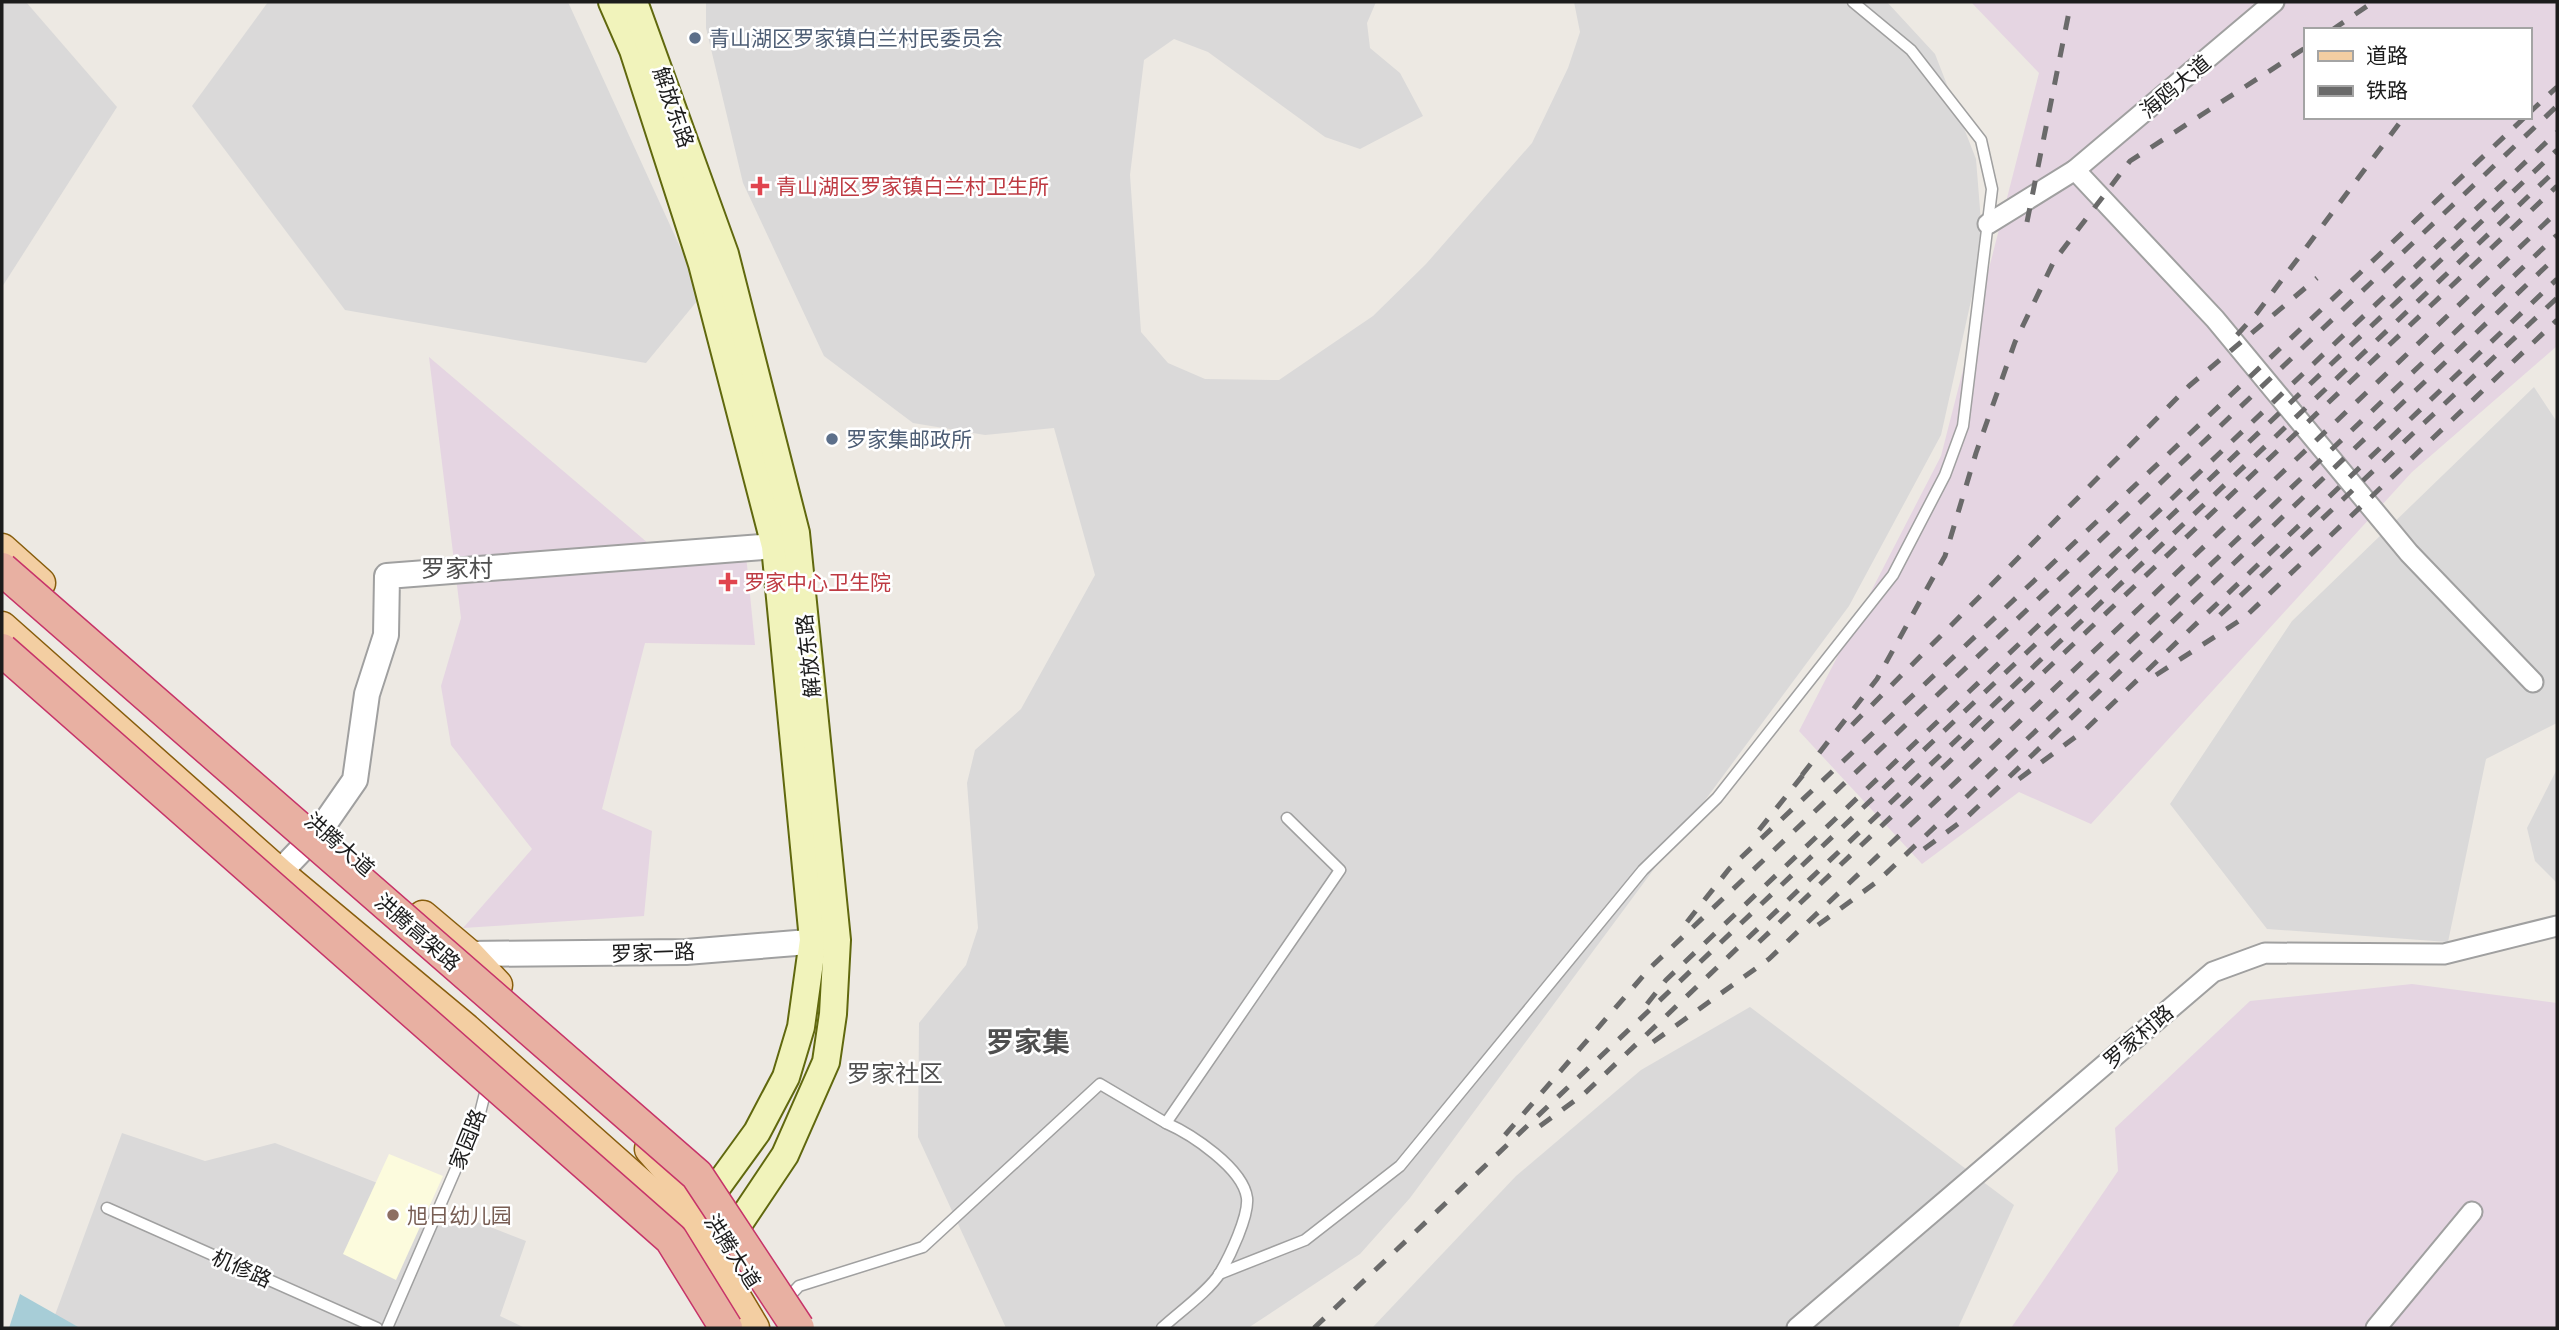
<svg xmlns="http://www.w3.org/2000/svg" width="2559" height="1330" viewBox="0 0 2559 1330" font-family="'Noto Sans','Noto Sans SC',sans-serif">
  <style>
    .residential { fill: #dad9d9 }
    .industrial { fill: #e5d5e2; fill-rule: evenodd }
    .education { fill: #fcfbdd }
    .water { fill: #a7cdd7 }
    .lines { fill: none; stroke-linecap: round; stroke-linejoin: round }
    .service-casing { stroke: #a0a0a0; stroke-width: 13 }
    .minor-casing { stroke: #a0a0a0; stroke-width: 23 }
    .tertiary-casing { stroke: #a0a0a0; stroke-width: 28 }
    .secondary-casing { stroke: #60680e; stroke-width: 30 }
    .primary-casing { stroke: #875d0d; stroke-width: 33 }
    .service { stroke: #fff; stroke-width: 10 }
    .minor { stroke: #fff; stroke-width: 19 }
    .tertiary { stroke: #fff; stroke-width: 24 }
    .secondary { stroke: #f1f3bb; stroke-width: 26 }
    .primary { stroke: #f3cea2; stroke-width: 30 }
    .rail { stroke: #6a6a6a; stroke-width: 5; stroke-dasharray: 14 14; stroke-linecap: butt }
    .trunk-bridge-casing { stroke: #c73469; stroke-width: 35; stroke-linecap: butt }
    .trunk-bridge { stroke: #e8b0a2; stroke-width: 32 }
    .service-dot { fill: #5c6f8a; stroke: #fff; stroke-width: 2.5 }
    .health-dot { fill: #e0444e; stroke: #fff; stroke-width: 2.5 }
    .education-dot { fill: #8d6e63; stroke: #fff; stroke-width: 2.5 }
    .labels { text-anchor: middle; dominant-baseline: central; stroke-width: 5; stroke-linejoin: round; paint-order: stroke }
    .service-label { font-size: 21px; fill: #4e5e75; stroke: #fff; text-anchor: start }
    .street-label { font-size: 21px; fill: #1c1c1c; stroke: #fff }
    .health-label { font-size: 21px; fill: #be3a42; stroke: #fff; text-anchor: start }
    .education-label { font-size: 21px; fill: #785e54; stroke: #fff; text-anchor: start }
    .quarter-label { font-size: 24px; fill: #4f4f4f; stroke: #fff }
    .district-label { font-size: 28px; font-weight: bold; fill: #4f4f4f; stroke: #fff }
  </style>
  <rect width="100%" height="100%" fill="#ede9e3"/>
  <g class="residential">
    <path d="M2 2H26L117 107 2 287Z"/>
    <path d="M268 2H568L702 295 646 363 345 310 192 106Z"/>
    <path d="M706 2H1376L1367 23 1370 48 1400 73 1423 116 1360 149 1325 137 1208 52 1174 39 1144 60 1130 175 1141 332 1168 363 1205 379 1279 380 1373 316 1426 264 1532 143 1568 68 1580 32 1574 2H1887L1935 54 1976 159 1983 247 1941 435 1849 606 1410 1198 1360 1254 1248 1328H1006L918 1137 919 1023 966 965 978 928 967 783 975 750 1021 709 1095 575 1054 428 985 435 913 423 824 356 743 183 706 28Z"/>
    <path d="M2534 387 2557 422V723L2486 759 2448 942 2267 929 2170 804 2292 621Z"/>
    <path d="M2557 769V883L2535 861 2527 828Z"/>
    <path d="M1750 1007 2014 1205 1958 1328H1372L1516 1176 1641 1070Z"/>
    <path d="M122 1133 205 1161 275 1143 526 1241 500 1316 525 1328H80L55 1315Z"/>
  </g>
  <g class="industrial">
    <path d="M1971 2H2557V346L2412 472 2091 824 2019 792 1922 864 1799 731 1941 456 2039 73ZM2305 30H2529V117H2305Z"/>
    <path d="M429 357 655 549 745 545 755 645 645 643 602 809 652 831 644 916 463 928 532 849 451 745 441 686 461 618Z"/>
    <path d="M2412 984 2557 1003V1328H2011L2118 1171 2115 1128 2250 1001Z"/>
  </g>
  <path class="education" d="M389 1154 443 1176 396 1280 343 1254Z"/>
  <path class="water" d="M20 1294 80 1328H9Z"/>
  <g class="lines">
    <defs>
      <g id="service">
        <path d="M107 1208 377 1328"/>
        <path d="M1219 1274 1305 1240 1400 1166 1643 870 1717 798 1893 575 1945 475 1963 426 1992 189 1981 140 1911 50 1853 2"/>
        <path d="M786 1300 799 1286 923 1247 1100 1084 1166 1123 1340 870 1287 818"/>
        <path d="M387 1328 480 1113 487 1085"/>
        <path d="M1162 1328C1178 1313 1209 1291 1220 1273 1230 1256 1249 1216 1247 1198 1243 1168 1191 1134 1166 1123"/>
      </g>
      <g id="minor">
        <path d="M2075 170 2215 319 2409 553 2533 682"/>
        <path d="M1988 224 2075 170 2274 2"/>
        <path d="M1797 1328 2213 972 2265 953 2444 954 2557 926"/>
        <path d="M2376 1328 2472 1212"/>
      </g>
      <g id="tertiary">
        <path d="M279 873 321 829 355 780 367 694 386 635 387 576 775 546"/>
        <path d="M468 954 686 952 833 940"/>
      </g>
      <g id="secondary">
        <path d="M612 2 633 50 702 264 775 546 813 940 801 1027 786 1077 757 1132 699 1212"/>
        <path d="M634 2 725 254 796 533 837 940 833 1014 826 1062 785 1155 714 1261"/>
      </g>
      <g id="primary">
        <path d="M2 549 40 583"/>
        <path d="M2 627 279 873 466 1029 689 1227 714 1261 754 1328"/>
        <path d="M423 916 468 954 497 985"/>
        <path d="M650 1149 714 1222"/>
      </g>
    </defs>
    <use href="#service" class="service-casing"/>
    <use href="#minor" class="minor-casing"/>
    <use href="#tertiary" class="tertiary-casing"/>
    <use href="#secondary" class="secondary-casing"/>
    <use href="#primary" class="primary-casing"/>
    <use href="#service" class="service"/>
    <use href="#minor" class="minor"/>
    <use href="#tertiary" class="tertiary"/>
    <use href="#secondary" class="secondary"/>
    <use href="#primary" class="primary"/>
    <g class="rail">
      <path d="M2332 30 2373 2"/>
      <path d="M2529 113 2557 87"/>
      <path d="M2027 222 2071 2"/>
      <path d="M2237 335 2257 313 2404 117"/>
      <path d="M2220 615 2557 298"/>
      <path d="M2156 675 2245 617 2557 320"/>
      <path d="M1852 725 2189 386 2317 278"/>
      <path d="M1802 775 1877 679 1945 556 1976 453 2015 342 2054 261 2130 161 2305 48"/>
      <path d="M2019 779 2086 729 2557 279"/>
      <path d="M1759 830 1807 770"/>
      <path d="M1924 849 1966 818 2557 256"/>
      <path d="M1687 922 1729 869 2525 117"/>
      <path d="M1818 925 1878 881 2557 235"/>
      <path d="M1759 942 2557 186"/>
      <path d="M1647 1004 1666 980 2557 132"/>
      <path d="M1653 1042 1769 959 2557 212"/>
      <path d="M1540 1126 1585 1093 2557 169"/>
      <path d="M1505 1135 1650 968 2557 106"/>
      <path d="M1314 1328 2557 150"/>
    </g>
    <defs>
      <g id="trunk-bridge">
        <path d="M2 569 697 1175 798 1328"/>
        <path d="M2 650 671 1239 726 1328"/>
      </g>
    </defs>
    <use href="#trunk-bridge" class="trunk-bridge-casing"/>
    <use href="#trunk-bridge" class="trunk-bridge"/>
  </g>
  <g class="service-dot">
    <circle cx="695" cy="38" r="7"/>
    <circle cx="832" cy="439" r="7"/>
  </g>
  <g class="health-dot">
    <path d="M756.5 175.5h7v7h7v7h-7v7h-7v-7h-7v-7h7z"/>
    <path d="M724.5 571.5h7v7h7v7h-7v7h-7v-7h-7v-7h7z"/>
  </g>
  <circle class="education-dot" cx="393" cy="1215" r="7"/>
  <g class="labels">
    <g class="service-label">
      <text x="709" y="38">青山湖区罗家镇白兰村民委员会</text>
      <text x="846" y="439">罗家集邮政所</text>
    </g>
    <g class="street-label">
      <text transform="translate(2175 86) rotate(-40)">海鸥大道</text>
      <text transform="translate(674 107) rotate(71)">解放东路</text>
      <text transform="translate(808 656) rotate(-96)">解放东路</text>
      <text transform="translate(340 844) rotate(41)">洪腾大道</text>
      <text transform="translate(418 932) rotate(41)">洪腾高架路</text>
      <text transform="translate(653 952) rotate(-2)">罗家一路</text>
      <text transform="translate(2138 1036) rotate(-41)">罗家村路</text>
      <text transform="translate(467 1139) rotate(-68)">家园路</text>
      <text transform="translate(733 1251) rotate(57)">洪腾大道</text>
      <text transform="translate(242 1268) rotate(24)">机修路</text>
    </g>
    <g class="health-label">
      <text x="776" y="186">青山湖区罗家镇白兰村卫生所</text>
      <text x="744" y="582">罗家中心卫生院</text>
    </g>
    <g class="education-label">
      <text x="407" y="1215">旭日幼儿园</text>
    </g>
    <g class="quarter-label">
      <text x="457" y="567">罗家村</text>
      <text x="895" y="1072">罗家社区</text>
    </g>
    <g class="district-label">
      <text x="1028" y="1041">罗家集</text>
    </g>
  </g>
  <rect width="2559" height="1330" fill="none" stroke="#1c1c1c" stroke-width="7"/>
  <rect x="2304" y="28" width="228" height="91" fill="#ffffff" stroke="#a4a4a4" stroke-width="2"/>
  <rect x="2318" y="51" width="35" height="10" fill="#f3cea2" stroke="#a4a4a4" stroke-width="2"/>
  <text x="2366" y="63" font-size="21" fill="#1c1c1c">道路</text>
  <rect x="2318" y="86" width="35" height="10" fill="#6a6a6a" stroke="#a4a4a4" stroke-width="2"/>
  <text x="2366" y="98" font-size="21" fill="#1c1c1c">铁路</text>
</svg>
